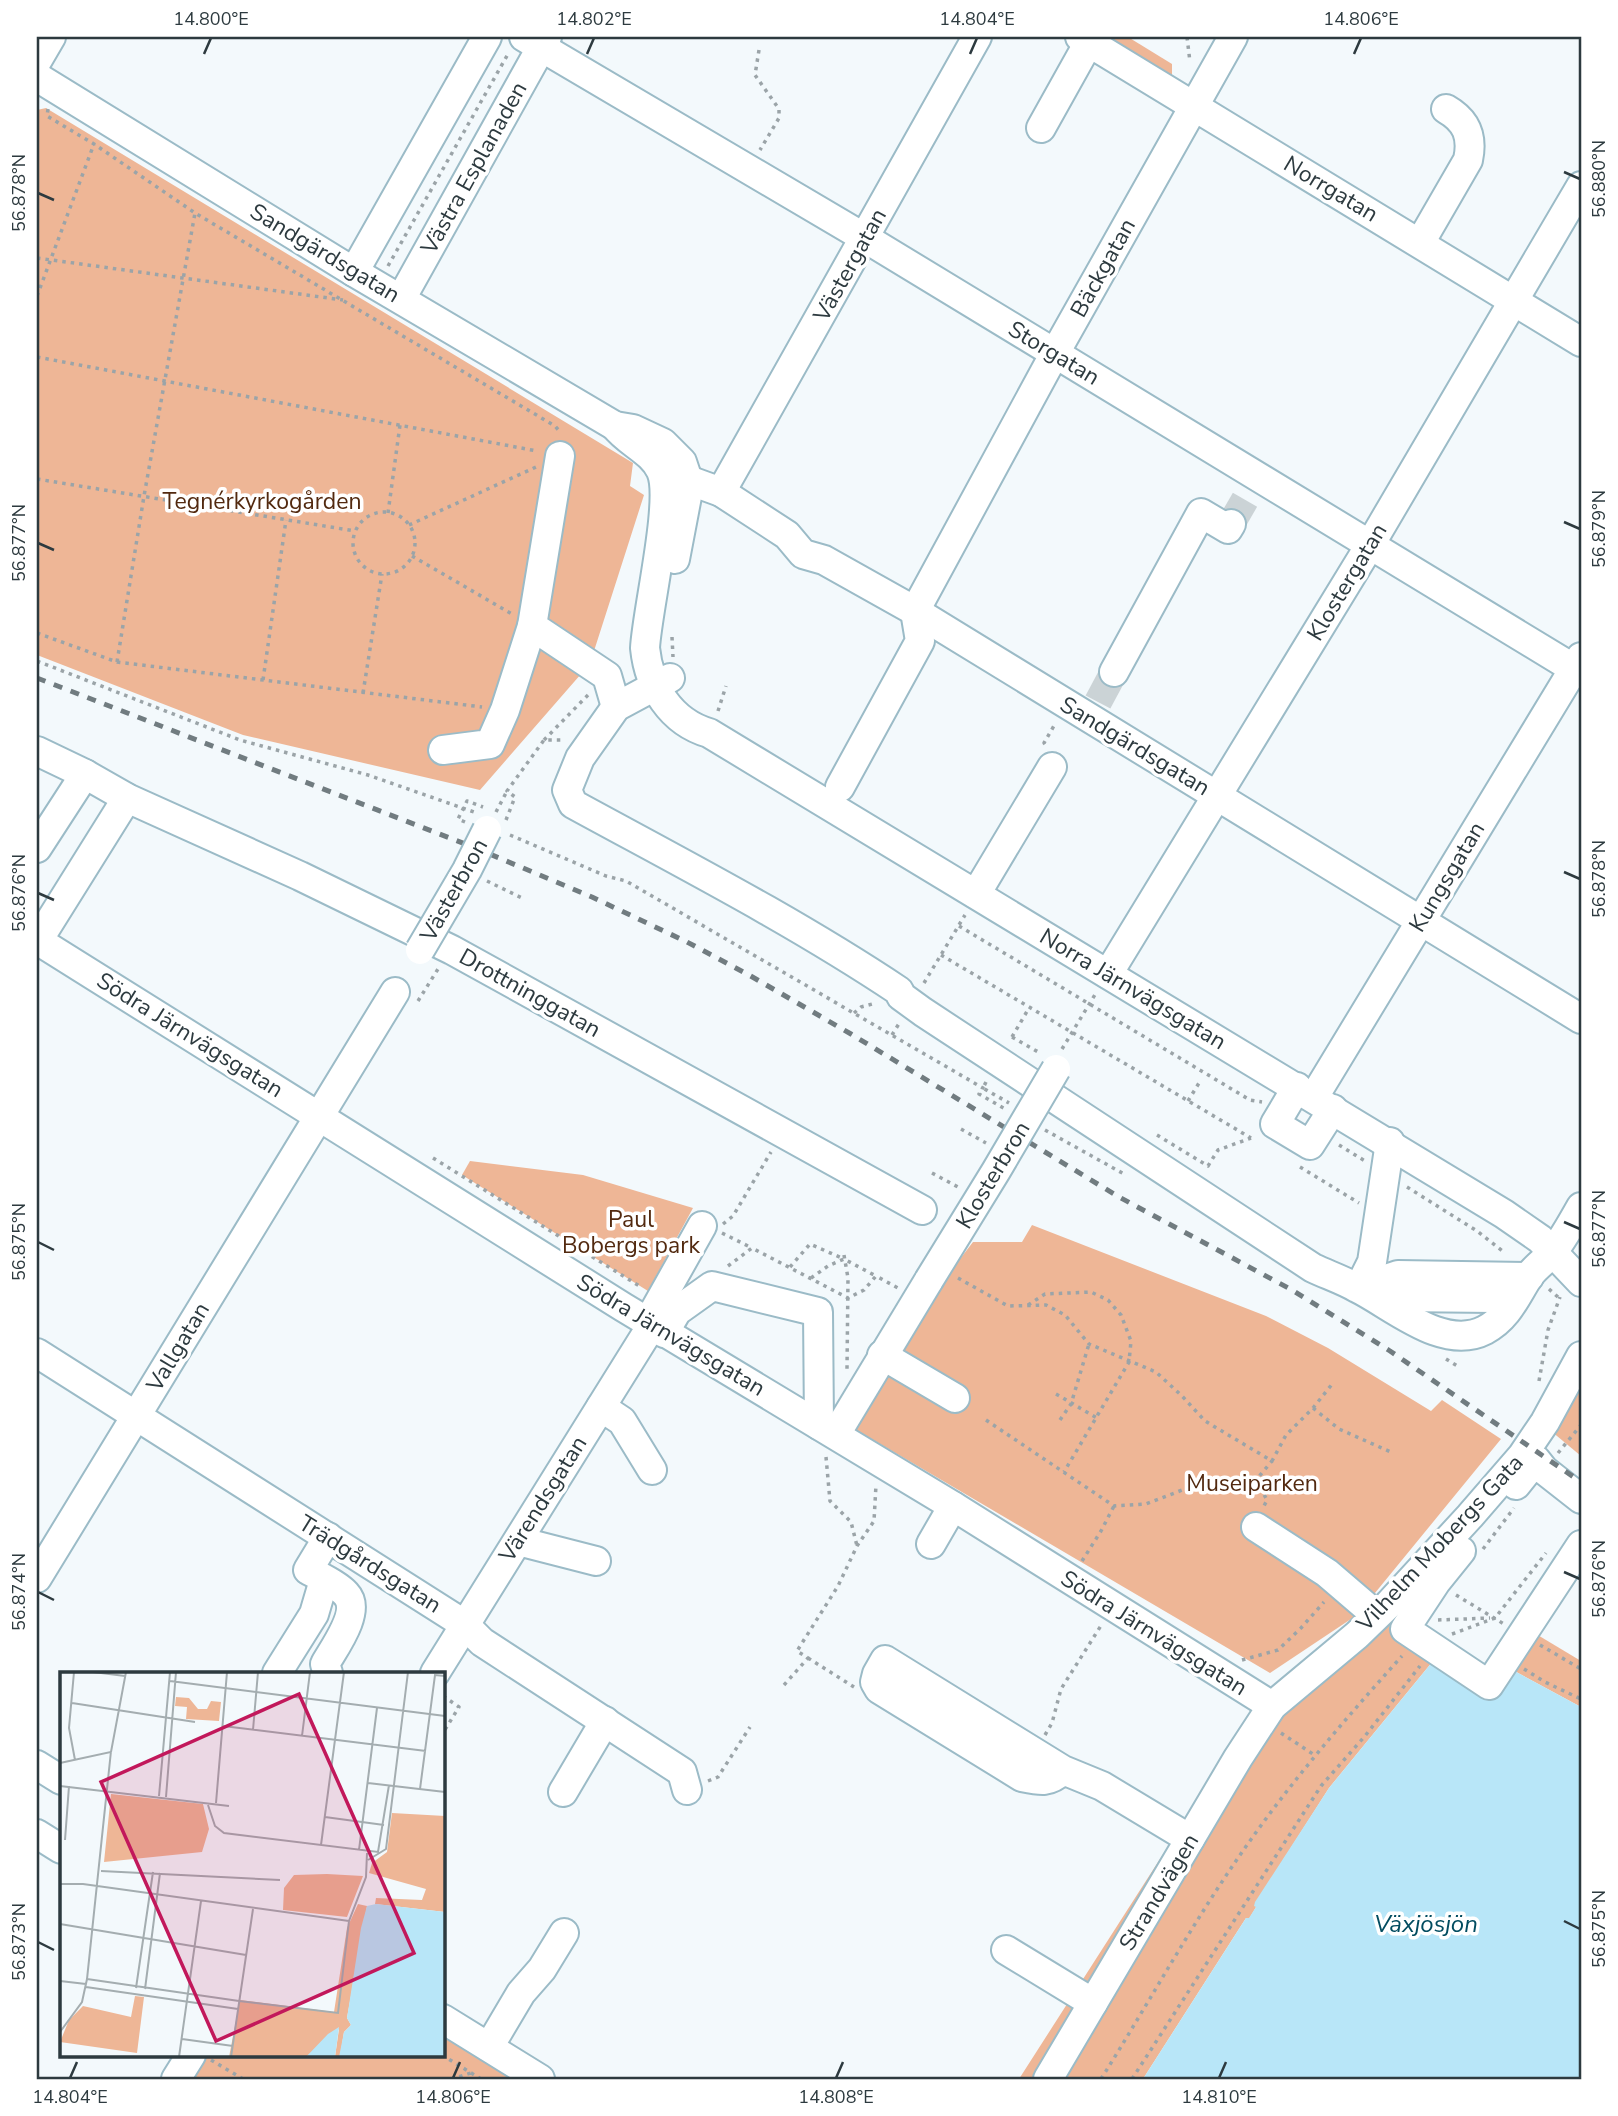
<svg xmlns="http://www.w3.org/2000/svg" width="1618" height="2116" viewBox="0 0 1618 2116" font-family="'Nunito Sans',sans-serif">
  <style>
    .green { fill: #eeb696 }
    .water { fill: #b8e6f8 }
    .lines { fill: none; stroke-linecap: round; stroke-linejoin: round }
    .minor-tunnel { stroke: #cbd3d6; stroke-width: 28; stroke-dasharray: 28 14; stroke-linecap: butt }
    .minor-casing { stroke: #9bbbc7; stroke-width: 32 }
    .path { stroke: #9ba4a8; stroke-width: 3.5; stroke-dasharray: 3.5 5; stroke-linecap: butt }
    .minor { stroke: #fff; stroke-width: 28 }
    .rail { stroke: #717c80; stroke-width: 5; stroke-dasharray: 9 9; stroke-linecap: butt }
    .minor-bridge-casing { stroke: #9bbbc7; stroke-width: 32; stroke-linecap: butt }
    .minor-bridge { stroke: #fff; stroke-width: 28 }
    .ticks { fill: none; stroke: #2d3a3f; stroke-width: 2.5 }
    .labels { text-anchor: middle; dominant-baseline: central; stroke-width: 7; stroke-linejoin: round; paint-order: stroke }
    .street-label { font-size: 23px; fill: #2d3a3f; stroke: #fff }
    .park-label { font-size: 23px; fill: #52290f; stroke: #fff }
    .water-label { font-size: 24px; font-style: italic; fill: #024c60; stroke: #fff }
    .inset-road { fill: none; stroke: #a4adb0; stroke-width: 2 }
    .view { fill: #c2185b; fill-opacity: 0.15; stroke: #c2185b; stroke-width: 3.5 }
    .inset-edge { fill: none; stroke: #2d3a3f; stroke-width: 3.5 }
    .neatline { fill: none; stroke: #2d3a3f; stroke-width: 2.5 }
    .ticks-label { font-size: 18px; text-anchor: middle; fill: #2d3a3f }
  </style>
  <rect width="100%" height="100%" fill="#f3f9fc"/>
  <g class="green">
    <path d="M1102 37H1128L1172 64V80Z"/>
    <path d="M46 108 633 463 630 486 644 495 594 651 581 674 480 790 243 735 37 655V110Z"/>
    <path d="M470 1161 583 1175 693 1208 648 1291 462 1175Z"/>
    <path d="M1032 1225 1266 1316 1328 1348 1431 1411 1442 1400 1501 1439 1357 1615 1270 1673 853 1428 920 1311 973 1242H1022Z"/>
    <path d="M1581 1388V1456L1551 1431 1577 1391Z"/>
    <path d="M1385 1615 1405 1629 1433 1661 1329 1788 1257 1901 1256 1907 1249 1919 1246 1918 1143 2079H1019L1233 1745Z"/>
    <path d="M1526 1628 1581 1661V1707L1509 1668Z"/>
    <path d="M443 2009 554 2079H164L182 2055H443Z"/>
  </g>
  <path class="water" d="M1433 1661 1490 1687 1509 1668 1581 1707V2079H1143L1246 1918H1249L1256 1907 1254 1906 1255 1902 1329 1788Z"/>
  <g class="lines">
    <g class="minor-tunnel">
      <path d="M1231 524 1246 498"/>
      <path d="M1098 702 1114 672"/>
    </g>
    <defs>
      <g id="minor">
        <path d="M524 37 865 238 1581 673"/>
        <path d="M1080 37 1581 342"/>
        <path d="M37 61 51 37"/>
        <path d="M37 77 354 272 615 426 633 429 663 443 682 462 688 480V491L675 559"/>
        <path d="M1041 128 1089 42"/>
        <path d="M1420 243 1468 160C1473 137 1467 121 1446 109"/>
        <path d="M354 272 487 37"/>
        <path d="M401 299 547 37"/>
        <path d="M615 426C628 443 652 451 661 471 674 500 647 610 645 648 649 687 671 722 709 733L1504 1214 1540 1239 1581 1282"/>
        <path d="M560 456 532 626 607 676 616 707"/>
        <path d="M665 484 688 480 721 492 787 535 803 554 824 560 915 611 1581 1019"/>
        <path d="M721 492 977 37"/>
        <path d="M915 611 1055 353 1233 37"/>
        <path d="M1114 672 1201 513 1228 529 1231 524"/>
        <path d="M670 678 616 707 580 758 567 790 573 804C683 864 794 921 899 991L901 996 923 1012 1313 1268C1328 1275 1343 1280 1357 1288 1392 1305 1443 1352 1485 1330 1508 1318 1516 1296 1529 1276 1536 1266 1548 1259 1555 1249 1565 1236 1573 1221 1581 1207"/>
        <path d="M443 750 490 744 505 710 532 626"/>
        <path d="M37 751 85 774 127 798 300 876 452 950 922 1210"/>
        <path d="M840 787 920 641 915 611"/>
        <path d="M37 848 85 774"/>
        <path d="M976 894 1052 767"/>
        <path d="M37 940 623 1307 953 1506 1272 1706"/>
        <path d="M37 942 127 798"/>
        <path d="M1108 974 1370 545 1581 186"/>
        <path d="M1297 1087 1275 1124 1310 1145 1333 1109"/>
        <path d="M1314 1097 1581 657"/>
        <path d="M1359 1288 1398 1275 1529 1277"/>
        <path d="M1359 1288 1372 1262 1390 1142"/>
        <path d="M1375 1292 1396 1297 1495 1298 1525 1280"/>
        <path d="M648 1322 702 1226"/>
        <path d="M664 1333 677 1311 712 1286 818 1312 819 1425"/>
        <path d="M37 1353 464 1624 482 1642 682 1772 687 1790"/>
        <path d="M882 1355 955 1398"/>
        <path d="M601 1407 622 1421 652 1470"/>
        <path d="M836 1434 929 1280"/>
        <path d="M1516 1485 1536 1460 1544 1470 1581 1499"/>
        <path d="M1256 1527 1327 1573 1376 1615"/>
        <path d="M328 1537 308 1570C320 1577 337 1584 346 1594 362 1611 334 1648 325 1664L328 1673"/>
        <path d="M518 1541 596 1561"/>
        <path d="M931 1544 953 1506"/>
        <path d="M1461 1551 1436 1582 1405 1629 1489 1685 1581 1545"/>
        <path d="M37 1578 395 992"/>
        <path d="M277 1673 314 1614 324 1580"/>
        <path d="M435 1673 652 1325"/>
        <path d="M37 1765 61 1780"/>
        <path d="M1063 1770C1049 1783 1041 1781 1022 1777L879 1689 875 1682 877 1674 885 1660 1063 1770 1102 1786 1190 1839"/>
        <path d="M563 1792 605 1721"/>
        <path d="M37 1834 61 1849"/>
        <path d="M1006 1950 1093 2003"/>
        <path d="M443 2019 540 2079"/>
        <path d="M489 2047 521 1993 542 1969 564 1933"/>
        <path d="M176 2079 191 2055"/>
        <path d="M1048 2079 1238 1758 1272 1706 1357 1635 1389 1604 1470 1516 1522 1456 1545 1422 1581 1356"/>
      </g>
    </defs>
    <use href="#minor" class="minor-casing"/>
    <g class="path">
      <path d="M1187 37 1190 62"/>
      <path d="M759 50 755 75 779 109V118L760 150"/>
      <path d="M48 109 47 116 94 144 195 213 555 426 561 433"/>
      <path d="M37 258 343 300"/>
      <path d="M388 266 508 54"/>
      <path d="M37 296 94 144"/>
      <path d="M37 357 537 451"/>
      <path d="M37 479 355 531"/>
      <circle cx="384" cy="543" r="31"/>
      <path d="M388 513 400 425"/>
      <path d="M409 525 536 467"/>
      <path d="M412 556 512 614"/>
      <path d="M37 633 117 662 482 707"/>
      <path d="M672 637 673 657"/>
      <path d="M37 661 240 740 368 775 474 812"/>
      <path d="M117 662 144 496 195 213"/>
      <path d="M263 680 286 520"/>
      <path d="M363 693 382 574"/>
      <path d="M718 711 726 686"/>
      <path d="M544 740 588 695"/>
      <path d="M1045 744 1044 743 1055 724"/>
      <path d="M496 812 507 791"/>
      <path d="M506 820 515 797 507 791 544 740H564"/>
      <path d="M465 822 458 819 467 801 483 807"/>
      <path d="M510 835 606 876 626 881 983 1088 979 1094 1007 1110"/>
      <path d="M487 881 524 899"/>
      <path d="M959 926 1250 1100 1262 1102"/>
      <path d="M941 955 1251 1138"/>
      <path d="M924 983 965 915"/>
      <path d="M418 1001 438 969"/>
      <path d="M854 1013 861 1007 876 1003"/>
      <path d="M892 1035 900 1022"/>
      <path d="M1012 1037 1040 1053"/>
      <path d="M1012 1037 1029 1008"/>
      <path d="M1062 1049 1096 993"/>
      <path d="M986 1082 983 1088 1009 1103"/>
      <path d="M1188 1101 1199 1083"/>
      <path d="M961 1129 986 1143"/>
      <path d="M1045 1130 1124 1174"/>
      <path d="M1157 1135 1208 1166 1218 1150 1251 1138"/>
      <path d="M1339 1145 1365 1161"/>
      <path d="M433 1158 641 1287"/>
      <path d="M1300 1167 1359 1203"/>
      <path d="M932 1173 958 1187"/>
      <path d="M1407 1187 1477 1231 1505 1253"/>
      <path d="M723 1224 733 1216 771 1152"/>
      <path d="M722 1233 752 1248"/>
      <path d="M844 1255 848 1278 847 1369"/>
      <path d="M728 1266 752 1248 848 1298 864 1290 876 1276 898 1288"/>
      <path d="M790 1267 810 1244 844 1259"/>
      <path d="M811 1278 828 1266 844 1259 876 1276"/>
      <path d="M958 1278 1008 1306 1046 1305 1065 1315 1089 1344 1156 1372 1182 1396 1205 1421 1272 1461 1286 1435 1313 1408 1333 1383"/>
      <path d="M1549 1289 1559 1298"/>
      <path d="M1028 1305 1045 1294 1091 1292 1108 1300 1121 1315 1131 1341 1129 1362 1064 1472"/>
      <path d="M1446 1359 1459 1367"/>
      <path d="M1539 1381 1548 1330 1560 1297"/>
      <path d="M1056 1394 1097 1418"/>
      <path d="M1313 1408 1339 1429 1393 1453"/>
      <path d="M986 1420 1114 1506 1146 1504 1203 1482 1256 1480 1272 1461"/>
      <path d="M1060 1420 1071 1404 1089 1344"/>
      <path d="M1558 1453 1581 1425"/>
      <path d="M826 1457 830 1501 851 1522 857 1546"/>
      <path d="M1256 1480 1267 1500 1264 1506"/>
      <path d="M1483 1549 1514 1508"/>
      <path d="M1082 1561 1101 1531 1114 1506"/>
      <path d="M1456 1595 1504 1624"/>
      <path d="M1438 1620 1490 1618"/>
      <path d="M1452 1634 1495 1618 1546 1553"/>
      <path d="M1540 1645 1581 1669"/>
      <path d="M808 1658 854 1687"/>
      <path d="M1242 1660 1278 1650 1301 1628 1324 1602"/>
      <path d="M1524 1669 1545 1682 1581 1699"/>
      <path d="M784 1685 808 1658 797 1651 838 1586 857 1546 874 1521 876 1485"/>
      <path d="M443 1696 459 1707 443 1733"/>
      <path d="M1281 1733 1316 1756"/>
      <path d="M1045 1735 1052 1723 1061 1689 1102 1624"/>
      <path d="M708 1781 718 1777 750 1727"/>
      <path d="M442 2055 481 2079"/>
      <path d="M211 2060 243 2079"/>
      <path d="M451 2079 471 2073"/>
      <path d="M1101 2079C1150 2001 1194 1920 1247 1845 1294 1778 1348 1716 1402 1656"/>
      <path d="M1132 2079 1321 1786 1365 1736 1420 1666"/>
    </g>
    <use href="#minor" class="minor"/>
    <path class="rail" d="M37 678 473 847 592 897 687 942 749 975 851 1034 1119 1197 1292 1290 1390 1351 1581 1482"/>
    <defs>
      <g id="minor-bridge">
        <path d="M420 950 467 870 487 830"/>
        <path d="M929 1280 996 1171 1056 1069"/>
      </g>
    </defs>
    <use href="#minor-bridge" class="minor-bridge-casing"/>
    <use href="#minor-bridge" class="minor-bridge"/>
  </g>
  <path class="ticks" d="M204 54 211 38M587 54 594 38M970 54 977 38M1354 54 1361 38M1564 172 1580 179M38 193 54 200M1564 522 1580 529M38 543 54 550M1564 872 1580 879M38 893 54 900M1564 1222 1580 1229M38 1242 54 1250M1564 1572 1580 1579M38 1592 54 1600M1564 1921 1580 1929M38 1942 54 1950M70 2078 77 2062M453 2078 460 2062M836 2078 843 2062M1219 2078 1226 2062"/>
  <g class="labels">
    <g class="street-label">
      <text transform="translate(474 168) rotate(-61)">Västra Esplanaden</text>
      <text transform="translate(1331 189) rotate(31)">Norrgatan</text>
      <text transform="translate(325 253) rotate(31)">Sandgärdsgatan</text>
      <text transform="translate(850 265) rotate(-61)">Västergatan</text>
      <text transform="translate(1103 268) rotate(-61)">Bäckgatan</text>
      <text transform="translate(1054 353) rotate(31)">Storgatan</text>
      <text transform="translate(1347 582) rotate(-59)">Klostergatan</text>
      <text transform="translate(1135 746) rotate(31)">Sandgärdsgatan</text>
      <text transform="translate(1447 877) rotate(-59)">Kungsgatan</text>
      <text transform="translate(454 890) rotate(-61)">Västerbron</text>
      <text transform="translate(1133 989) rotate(31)">Norra Järnvägsgatan</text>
      <text transform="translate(530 993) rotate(29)">Drottninggatan</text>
      <text transform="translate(190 1035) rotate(32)">Södra Järnvägsgatan</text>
      <text transform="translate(993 1175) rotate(-59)">Klosterbron</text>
      <text transform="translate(671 1335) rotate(31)">Södra Järnvägsgatan</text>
      <text transform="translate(178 1347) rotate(-59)">Vallgatan</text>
      <text transform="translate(543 1499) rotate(-58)">Värendsgatan</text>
      <text transform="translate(1440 1543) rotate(-47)">Vilhelm Mobergs Gata</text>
      <text transform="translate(370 1564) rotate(32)">Trädgårdsgatan</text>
      <text transform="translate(1154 1633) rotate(32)">Södra Järnvägsgatan</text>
      <text transform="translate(1159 1892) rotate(-59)">Strandvägen</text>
    </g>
    <g class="park-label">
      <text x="262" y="501">Tegnérkyrkogården</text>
      <text x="631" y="1219">Paul<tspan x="631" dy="26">Bobergs park</tspan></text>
      <text x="1252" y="1483">Museiparken</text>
    </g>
    <g class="water-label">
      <text x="1426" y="1924">Växjösjön</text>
    </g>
  </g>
  <g transform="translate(60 1672)">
    <rect width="385" height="385" fill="#f3f9fc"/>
    <path d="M116 25 129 26 138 37H147L151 29 161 30 159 49 126 47 127 35 115 34ZM51 122 143 132 149 157 142 180 44 190ZM332 141 385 144V240L315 232 316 226 362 228 366 217 309 201 312 191 327 180ZM267 202 303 204 287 245 223 238 224 216 234 203ZM298 232 307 234 287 346 291 353 284 360 280 385H275L279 357 246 385H169L180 328 274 340 287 256ZM75 324 84 325 77 381 0 370 9 348 23 334 71 345Z" fill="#eeb696"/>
    <path d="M316 232 385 240V385H279L284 360 291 353 287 346 301 256 307 234ZM279 355 275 385H246L268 362Z" fill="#b8e6f8"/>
    <path class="inset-road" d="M14 0 9 56 15 88M33 0 65 4M110 9 385 44M12 31 135 50M163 54 366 79M193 58 198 0M242 64 250 0M0 91 51 80 66 0M308 111 385 120M0 114 169 134M360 117 375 3 385 4M99 124 110 0M106 125 116 0M156 131 167 0M148 133 155 154 164 161 318 180 329 113M265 145 324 153M5 168 9 114M261 173 284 0M299 178 317 36M308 188 326 177 348 0M41 199 220 208M0 212H23L289 249M0 252 186 283M27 307 179 329M0 309 26 312M26 315 178 337M76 316 93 200M85 317 100 201M179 329 278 341 289 249 306 205 307 181M0 360 22 330 27 307 51 79M122 367 173 374M119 385 141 229M171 385 193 237"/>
    <path class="view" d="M239 22 354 281 156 369 41 110Z"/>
    <rect width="385" height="385" class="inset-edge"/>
  </g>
  <rect width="1618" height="2116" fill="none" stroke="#ffffff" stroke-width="77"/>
  <rect x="38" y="38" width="1542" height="2040" class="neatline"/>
  <g class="ticks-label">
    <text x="211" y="25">14.800°E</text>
    <text x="594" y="25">14.802°E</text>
    <text x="977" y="25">14.804°E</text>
    <text x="1361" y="25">14.806°E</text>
    <text transform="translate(1599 179) rotate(-90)" y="6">56.880°N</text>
    <text transform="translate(19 193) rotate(-90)" y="6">56.878°N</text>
    <text transform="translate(1599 529) rotate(-90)" y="6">56.879°N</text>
    <text transform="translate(19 543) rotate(-90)" y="6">56.877°N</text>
    <text transform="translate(1599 879) rotate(-90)" y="6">56.878°N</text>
    <text transform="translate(19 893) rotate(-90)" y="6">56.876°N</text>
    <text transform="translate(1599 1229) rotate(-90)" y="6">56.877°N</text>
    <text transform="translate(19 1242) rotate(-90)" y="6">56.875°N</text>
    <text transform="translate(1599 1579) rotate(-90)" y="6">56.876°N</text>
    <text transform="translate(19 1592) rotate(-90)" y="6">56.874°N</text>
    <text transform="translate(1599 1929) rotate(-90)" y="6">56.875°N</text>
    <text transform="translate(19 1942) rotate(-90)" y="6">56.873°N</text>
    <text x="70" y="2103">14.804°E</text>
    <text x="453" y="2103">14.806°E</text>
    <text x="836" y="2103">14.808°E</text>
    <text x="1219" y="2103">14.810°E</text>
  </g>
</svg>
